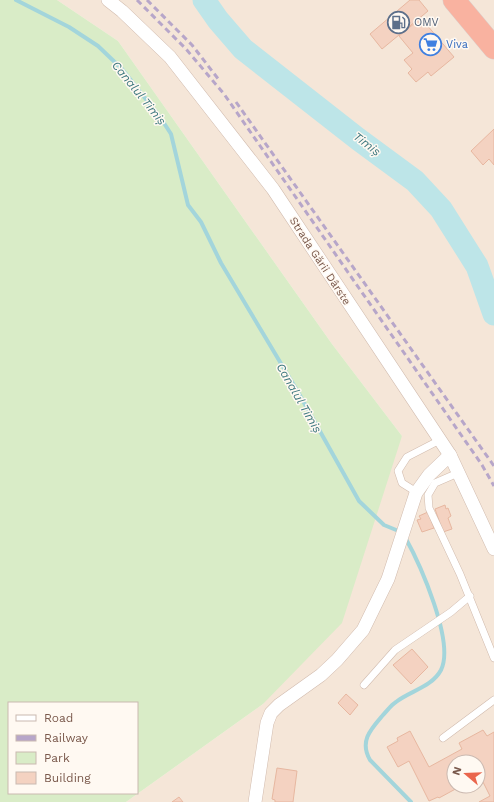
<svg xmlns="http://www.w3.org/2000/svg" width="494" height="802" viewBox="0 0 494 802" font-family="'Work Sans',sans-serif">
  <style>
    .residential { fill: #f5e6d8; fill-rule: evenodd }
    .green { fill: #d9ecc7; fill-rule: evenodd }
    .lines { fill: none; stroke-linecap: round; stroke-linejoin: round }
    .stream { stroke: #a3d5db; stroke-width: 4 }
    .river { stroke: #bde5e8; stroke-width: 23 }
    .building { fill: #f4d2c1; stroke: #e7b7a0 }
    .lane-casing { stroke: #d1bbae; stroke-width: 8 }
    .street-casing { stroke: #d1bbae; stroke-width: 14 }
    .highway-casing { stroke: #dad1cd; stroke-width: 23 }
    .lane { stroke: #fff; stroke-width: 7 }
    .street { stroke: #fff; stroke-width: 13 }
    .highway { stroke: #f9b2a0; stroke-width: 22 }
    .rail { stroke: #b7a6c9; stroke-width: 3; stroke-dasharray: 6 4; stroke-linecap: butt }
    .labels { text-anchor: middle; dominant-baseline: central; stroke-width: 3; stroke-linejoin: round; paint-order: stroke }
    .service-label { font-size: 11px; fill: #4e5e75; stroke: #fff9f2; text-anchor: start }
    .shop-label { font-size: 11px; fill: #366cbe; stroke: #fff9f2; text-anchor: start }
    .street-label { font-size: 11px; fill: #7a594c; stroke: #fff9f2 }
    .water-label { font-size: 12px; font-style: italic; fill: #3e787f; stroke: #fff9f2 }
  </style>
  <rect width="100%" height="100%" fill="#fdf5ea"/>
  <path class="residential" d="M57 0H494V802H126L263 704 402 436 332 344 118 41ZM454 762H478V786H454Z"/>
  <path class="green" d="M0 0H57L118 41 332 344 402 436 342 623 263 704 126 802H0ZM9 703H137V793H9Z"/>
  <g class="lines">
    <g class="stream">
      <path d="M16 0 69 27 98 46 122 69 160 117 171 134 188 205 201 222 221 263 298 392 359 501 384 525 401 532"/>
      <path d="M405 537C420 564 455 642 441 670 432 687 410 691 396 702 391 705 387 711 383 715 371 729 359 741 370 760L411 802"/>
    </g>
    <path class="river" d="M204 0 218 20 243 49 358 139 415 181 441 209 477 266 494 314"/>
  </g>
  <g class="building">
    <path d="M410 0H419L428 11 382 49 370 34Z"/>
    <path d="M421 18 454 57 431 76 428 72 416 82 408 73 412 69 404 60 413 53 399 36Z"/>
    <path d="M494 129V165L489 159 483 165 471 151Z"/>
    <path d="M445 505 446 509 448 508 451 516 448 518 452 529 443 532 435 509Z"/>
    <path d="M428 512 434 528 422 532 417 520 421 519 419 516Z"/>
    <path d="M412 649 428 667 411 684 393 665Z"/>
    <path d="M346 694 358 705 350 715 338 703Z"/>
    <path d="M483 730 487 736 494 732V802H479L490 796 480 776 478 777V762H454V786H461L439 798 438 797 429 801 409 761 398 767 387 747 398 741 397 738 410 731 429 767 462 749 459 743Z"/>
    <path d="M277 768 297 771 293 802H275V800L272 799Z"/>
    <path d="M179 797 183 802H172Z"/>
  </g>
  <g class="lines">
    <defs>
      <g id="lane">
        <path d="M458 473 435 483 428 495 429 508 460 574 494 658"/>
        <path d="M418 493 402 483 398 471 407 457 440 440"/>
        <path d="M364 685 395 650 451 612 470 596"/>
        <path d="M443 738 494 700"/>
      </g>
      <g id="street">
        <path d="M108 0 122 11 170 57 273 189 450 455 494 549"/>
        <path d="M255 802 267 723 271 713 279 705 321 675 337 660 363 630 388 579 416 493 429 475 450 455"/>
      </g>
      <path id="highway" d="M454 0 494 48"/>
    </defs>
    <use href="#lane" class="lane-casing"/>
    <use href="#street" class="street-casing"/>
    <use href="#highway" class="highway-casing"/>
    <use href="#lane" class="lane"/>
    <use href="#street" class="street"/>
    <use href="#highway" class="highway"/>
    <g class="rail">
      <path d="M137 0 186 49 224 94 482 465 494 486"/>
      <path d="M147 0 192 45 219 80"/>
      <path d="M236 102 494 466"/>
    </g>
  </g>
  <defs>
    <symbol id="fuel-ring" viewBox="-11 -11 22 22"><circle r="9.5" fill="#fff9f2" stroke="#5c6f8a" stroke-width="1.5"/><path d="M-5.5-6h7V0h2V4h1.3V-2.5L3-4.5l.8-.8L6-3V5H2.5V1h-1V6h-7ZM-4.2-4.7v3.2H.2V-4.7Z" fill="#5c6f8a"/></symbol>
    <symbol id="supermarket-ring" viewBox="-11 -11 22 22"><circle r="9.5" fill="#fff9f2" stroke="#3f7fe0" stroke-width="1.5"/><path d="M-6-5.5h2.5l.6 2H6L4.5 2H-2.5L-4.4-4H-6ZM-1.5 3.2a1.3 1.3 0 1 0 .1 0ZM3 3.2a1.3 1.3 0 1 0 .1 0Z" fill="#3f7fe0"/></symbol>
  </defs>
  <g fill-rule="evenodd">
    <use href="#fuel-ring" x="386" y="10" width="25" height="25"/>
    <use href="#supermarket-ring" x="418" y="32" width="25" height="25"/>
  </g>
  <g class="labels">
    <g class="service-label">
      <text x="414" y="22">OMV</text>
    </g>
    <g class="shop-label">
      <text x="446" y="44">Viva</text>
    </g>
    <g class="street-label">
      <text transform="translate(320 261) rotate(57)">Strada Gării Dârste</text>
    </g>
    <g class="water-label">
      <text transform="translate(139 93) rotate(51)">Canalul Timiș</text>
      <text transform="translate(367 144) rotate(37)">Timiș</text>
      <text transform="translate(299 398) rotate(60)">Canalul Timiș</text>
    </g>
  </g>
  <rect x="8" y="702" width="130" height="92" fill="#fff9f2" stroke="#cab9b0"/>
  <rect x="16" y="715" width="20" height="6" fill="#ffffff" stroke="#cab9b0"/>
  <text x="44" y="722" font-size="12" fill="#7a594c">Road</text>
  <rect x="16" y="735" width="20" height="6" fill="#b7a6c9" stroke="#cab9b0"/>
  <text x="44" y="742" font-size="12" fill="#7a594c">Railway</text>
  <rect x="16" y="752" width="20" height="12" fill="#d9ecc7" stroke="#cab9b0"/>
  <text x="44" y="762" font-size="12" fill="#7a594c">Park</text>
  <rect x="16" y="772" width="20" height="12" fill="#f4d2c1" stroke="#cab9b0"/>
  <text x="44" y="782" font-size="12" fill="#7a594c">Building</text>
  <g transform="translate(466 774) rotate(289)"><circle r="19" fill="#fff9f2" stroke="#cab9b0"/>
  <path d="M0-3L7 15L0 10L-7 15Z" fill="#ea664d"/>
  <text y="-6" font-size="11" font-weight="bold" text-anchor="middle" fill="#7a594c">N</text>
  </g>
</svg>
